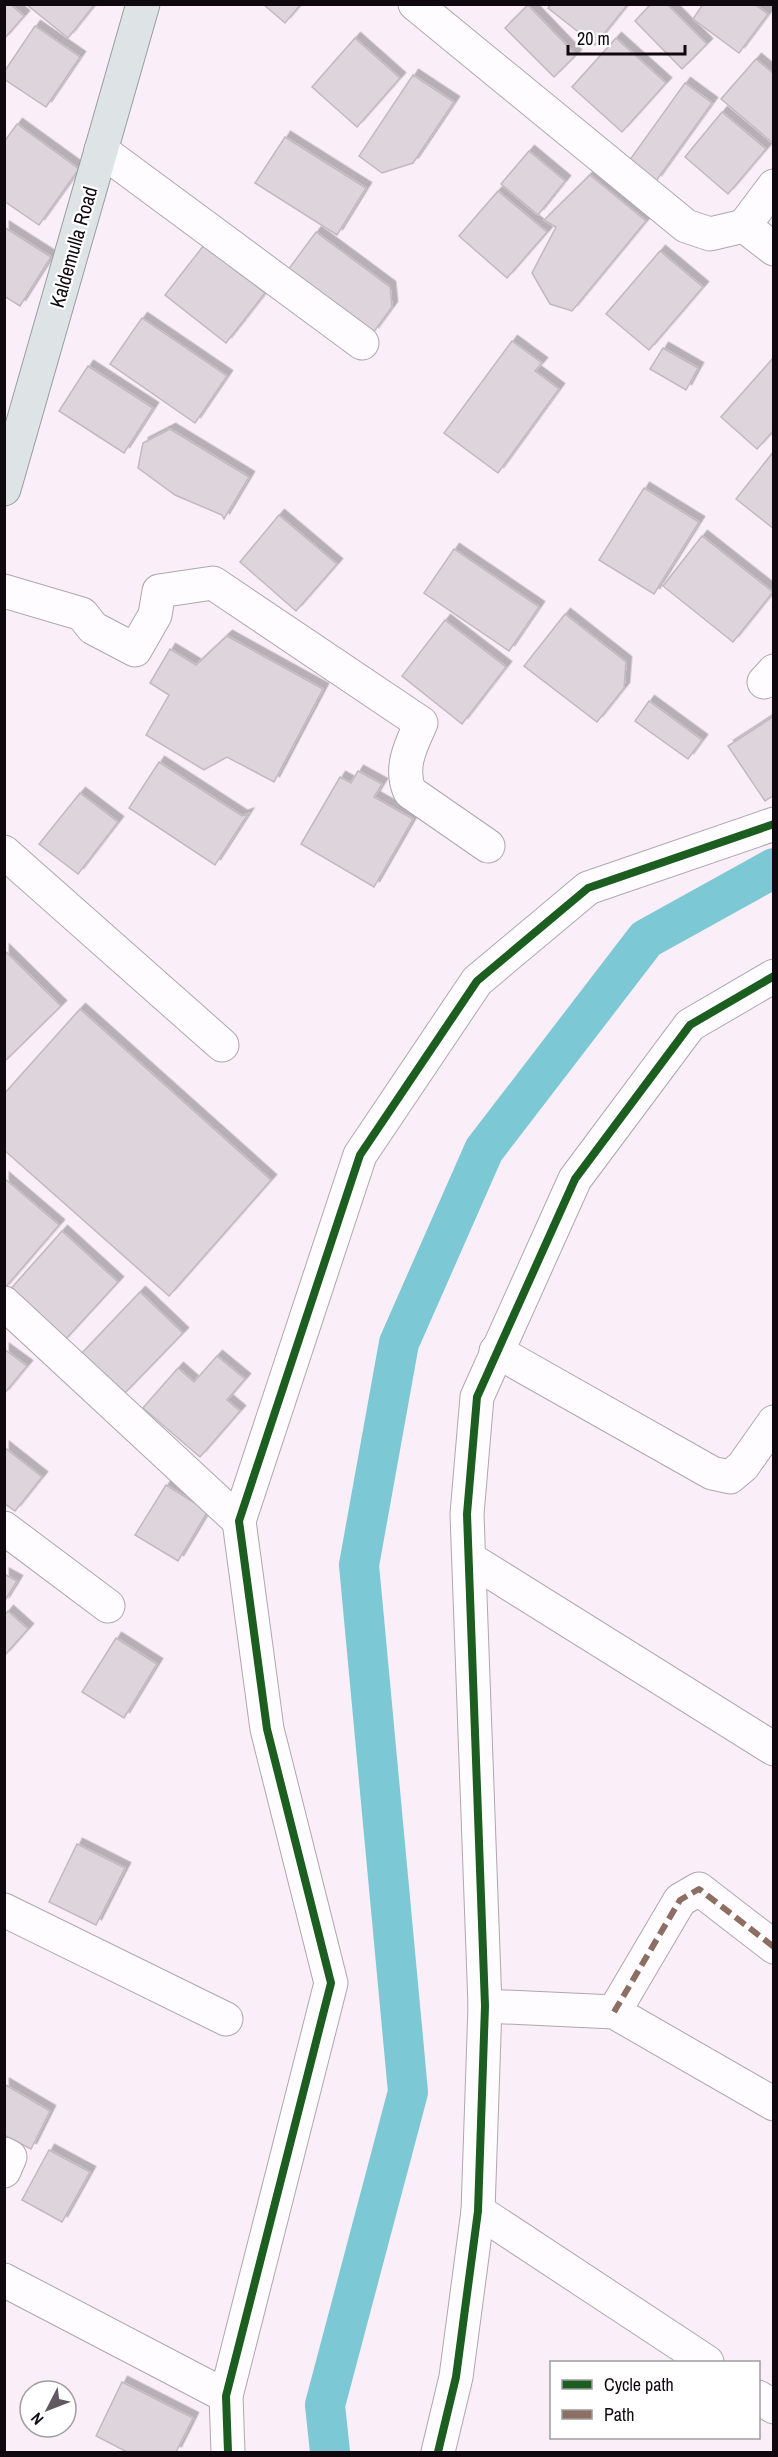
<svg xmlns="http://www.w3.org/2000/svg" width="778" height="2457" viewBox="0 0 778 2457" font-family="'Archivo Narrow',sans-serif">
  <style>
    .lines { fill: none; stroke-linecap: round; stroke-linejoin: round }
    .canal { stroke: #7cc8d4; stroke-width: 40 }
    .building { fill: #ddd4dc; stroke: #c2b9c0; stroke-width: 1.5; filter: url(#shadow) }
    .minor-casing { stroke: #afa7ae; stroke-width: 35 }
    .major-casing { stroke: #959ea4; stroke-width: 35 }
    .minor { stroke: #fefcfe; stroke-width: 33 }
    .major { stroke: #dee4e6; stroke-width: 33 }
    .quiet { stroke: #8d6e63; stroke-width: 6; stroke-dasharray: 12 6; stroke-linecap: butt }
    .cycleway-casing { stroke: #fff; stroke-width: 11 }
    .cycleway { stroke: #1b5e20; stroke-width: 8 }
    .labels { text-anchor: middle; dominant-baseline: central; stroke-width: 4.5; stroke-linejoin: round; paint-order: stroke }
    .street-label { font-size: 20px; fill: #0f090f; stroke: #fff }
  </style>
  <defs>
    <filter id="shadow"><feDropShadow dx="5.5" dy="-5.5" stdDeviation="0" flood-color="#0004"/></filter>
  </defs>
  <rect width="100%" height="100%" fill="#faeef8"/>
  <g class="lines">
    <path class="canal" d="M330 2452 325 2405 408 2092 359 1565 399 1343 484 1150 646 939 774 868"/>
  </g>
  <g class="building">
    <path d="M4 4H10L24 16 4 39Z"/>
    <path d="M26 4H95L68 38Z"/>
    <path d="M263 4H301L285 23Z"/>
    <path d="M551 4H628L595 45 548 8Z"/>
    <path d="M651 4H667L707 44 682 69 635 21Z"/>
    <path d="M703 4H754L768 14 739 53 693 19Z"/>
    <path d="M528 5 576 55 554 77 505 28Z"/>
    <path d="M35 26 80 57 46 107 4 79V72Z"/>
    <path d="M355 38 400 78 357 127 312 87Z"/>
    <path d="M616 38 666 83 622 132 572 87Z"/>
    <path d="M756 59 774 74V144L721 99Z"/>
    <path d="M413 75 454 102 413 163 382 173 359 156Z"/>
    <path d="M685 83 712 103 656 181 629 161Z"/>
    <path d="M722 112 766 149 728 194 685 157Z"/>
    <path d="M17 124 79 169 39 225 4 201V142Z"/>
    <path d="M285 137 366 188 337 235 255 183Z"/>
    <path d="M529 151 565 181 538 215 501 184Z"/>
    <path d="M590 175 646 221 572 311 550 304 532 273 556 227 544 220Z"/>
    <path d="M498 191 547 232 507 278 459 236Z"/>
    <path d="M4 227 51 257 20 306 4 296Z"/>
    <path d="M316 232 390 287 392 307 373 333 288 270Z"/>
    <path d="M204 245 265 293 226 343 165 295Z"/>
    <path d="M660 251 703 287 649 350 606 314Z"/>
    <path d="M142 318 227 376 195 423 110 364Z"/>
    <path d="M512 341 542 363 535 371 559 389 498 473 444 433Z"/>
    <path d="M663 348 698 368 686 390 650 369Z"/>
    <path d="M774 357V430L757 449 721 417Z"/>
    <path d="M88 366 153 408 124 453 59 411Z"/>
    <path d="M170 429 249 477 224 519 222 515 175 495 138 468 143 443Z"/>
    <path d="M774 451V529L736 499Z"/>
    <path d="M644 488 699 522 654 594 599 560Z"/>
    <path d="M279 515 337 564 296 611 240 562Z"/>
    <path d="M702 536 773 592 733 642 663 586Z"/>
    <path d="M454 549 539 607 509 651 424 593Z"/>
    <path d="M565 614 626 662 624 688 597 722 524 666Z"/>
    <path d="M445 620 506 667 462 724 402 676Z"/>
    <path d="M227 636 323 689 274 782 227 757 204 770 146 735 169 695 150 683 170 649 196 665Z"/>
    <path d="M649 701 702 740 688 759 635 721Z"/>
    <path d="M774 716V795L765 801 728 746Z"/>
    <path d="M159 762 242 816 248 814 215 865 129 808Z"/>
    <path d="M358 771 382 784 374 797 413 819 374 887 301 844 340 777 351 783Z"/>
    <path d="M80 793 118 822 78 874 39 844Z"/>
    <path d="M4 950 61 1006 4 1062Z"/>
    <path d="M80 1009 271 1180 169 1296 4 1150V1094Z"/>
    <path d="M4 1178 59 1225 4 1289Z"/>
    <path d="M62 1231 118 1282 63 1342 8 1292Z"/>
    <path d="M140 1292 183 1333 124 1394 81 1354Z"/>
    <path d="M4 1349 27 1366 4 1394Z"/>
    <path d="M217 1356 245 1379 227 1400 240 1411 200 1457 143 1408 178 1368 194 1382Z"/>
    <path d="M4 1447 42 1477 15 1511 4 1503Z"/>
    <path d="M166 1485 208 1511 178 1561 135 1535Z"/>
    <path d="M4 1574 17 1581 4 1602Z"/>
    <path d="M8 1611 28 1629 5 1655 4 1616Z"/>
    <path d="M116 1638 157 1664 124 1718 82 1692Z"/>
    <path d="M77 1844 125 1868 96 1925 49 1902Z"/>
    <path d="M4 2084 50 2111 31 2149 4 2135Z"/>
    <path d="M49 2150 90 2172 62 2222 22 2200Z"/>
    <path d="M122 2382 193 2418 176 2452H127L96 2436Z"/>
  </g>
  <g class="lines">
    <defs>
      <g id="minor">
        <path d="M415 4 686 226 710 234 744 226 774 186"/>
        <path d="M101 150 362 343"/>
        <path d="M744 226 774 249"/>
        <path d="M4 591 82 614 93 628 135 650 155 615 159 591 213 583 421 723C411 745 399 768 410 792L488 846"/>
        <path d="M764 682 774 671"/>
        <path d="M4 852 222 1045"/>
        <path d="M4 1303 239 1521"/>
        <path d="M496 1351 712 1473 730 1477 743 1466 774 1422"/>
        <path d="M4 1528 108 1606"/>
        <path d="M470 1559 774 1749"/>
        <path d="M4 1910 226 2019"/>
        <path d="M485 2006 614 2012 774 2104"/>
        <path d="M614 2012 680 1900 699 1889 774 1947"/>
        <path d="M4 2154 10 2157 4 2171"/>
        <path d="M478 2211 707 2362"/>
        <path d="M4 2280 226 2396"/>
        <path d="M758 2397 774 2407"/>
        <path d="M228 2452 226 2396 331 1983 267 1729 239 1521 360 1155 477 981 588 888 774 824"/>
        <path d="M438 2452 456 2377 478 2211 485 2006 467 1514 477 1397 575 1179 690 1025 774 976"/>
      </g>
      <path id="major" d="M4 489 143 4"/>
    </defs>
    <use href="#minor" class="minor-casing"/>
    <use href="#major" class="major-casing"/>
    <use href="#minor" class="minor"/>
    <use href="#major" class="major"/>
    <path class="quiet" d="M614 2012 680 1900 699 1889 774 1947"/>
    <defs>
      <g id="cycleway">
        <path d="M228 2452 226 2396 331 1983 267 1729 239 1521 360 1155 477 981 588 888 774 824"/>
        <path d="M438 2452 456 2377 478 2211 485 2006 467 1514 477 1397 575 1179 690 1025 774 976"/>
      </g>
    </defs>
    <use href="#cycleway" class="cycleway-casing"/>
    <use href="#cycleway" class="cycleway"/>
  </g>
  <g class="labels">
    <g class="street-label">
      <text transform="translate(73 247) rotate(-74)">Kaldemulla Road</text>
    </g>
  </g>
  <rect width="778" height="2457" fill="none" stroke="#0f090f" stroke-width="12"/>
  <rect x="550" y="2361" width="210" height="78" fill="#ffffff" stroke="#9f9d9f" stroke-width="1.5"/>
  <rect x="562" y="2380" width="30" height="9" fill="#1b5e20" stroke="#9f9d9f" stroke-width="1.5"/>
  <text x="604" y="2391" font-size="18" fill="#0f090f">Cycle path</text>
  <rect x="562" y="2410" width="30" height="9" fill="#8d6e63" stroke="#9f9d9f" stroke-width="1.5"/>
  <text x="604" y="2421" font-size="18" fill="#0f090f">Path</text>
  <g transform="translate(48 2409) rotate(228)"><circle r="28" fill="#ffffff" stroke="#9f9d9f" stroke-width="1.5"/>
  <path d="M0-4.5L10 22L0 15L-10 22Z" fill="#615961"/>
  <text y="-9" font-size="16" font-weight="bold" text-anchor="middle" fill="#0f090f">N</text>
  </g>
  <path d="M568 45v9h117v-9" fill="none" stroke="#0f090f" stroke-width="3"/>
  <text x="577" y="45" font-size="18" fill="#0f090f" stroke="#ffffff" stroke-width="4.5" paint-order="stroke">20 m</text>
</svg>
